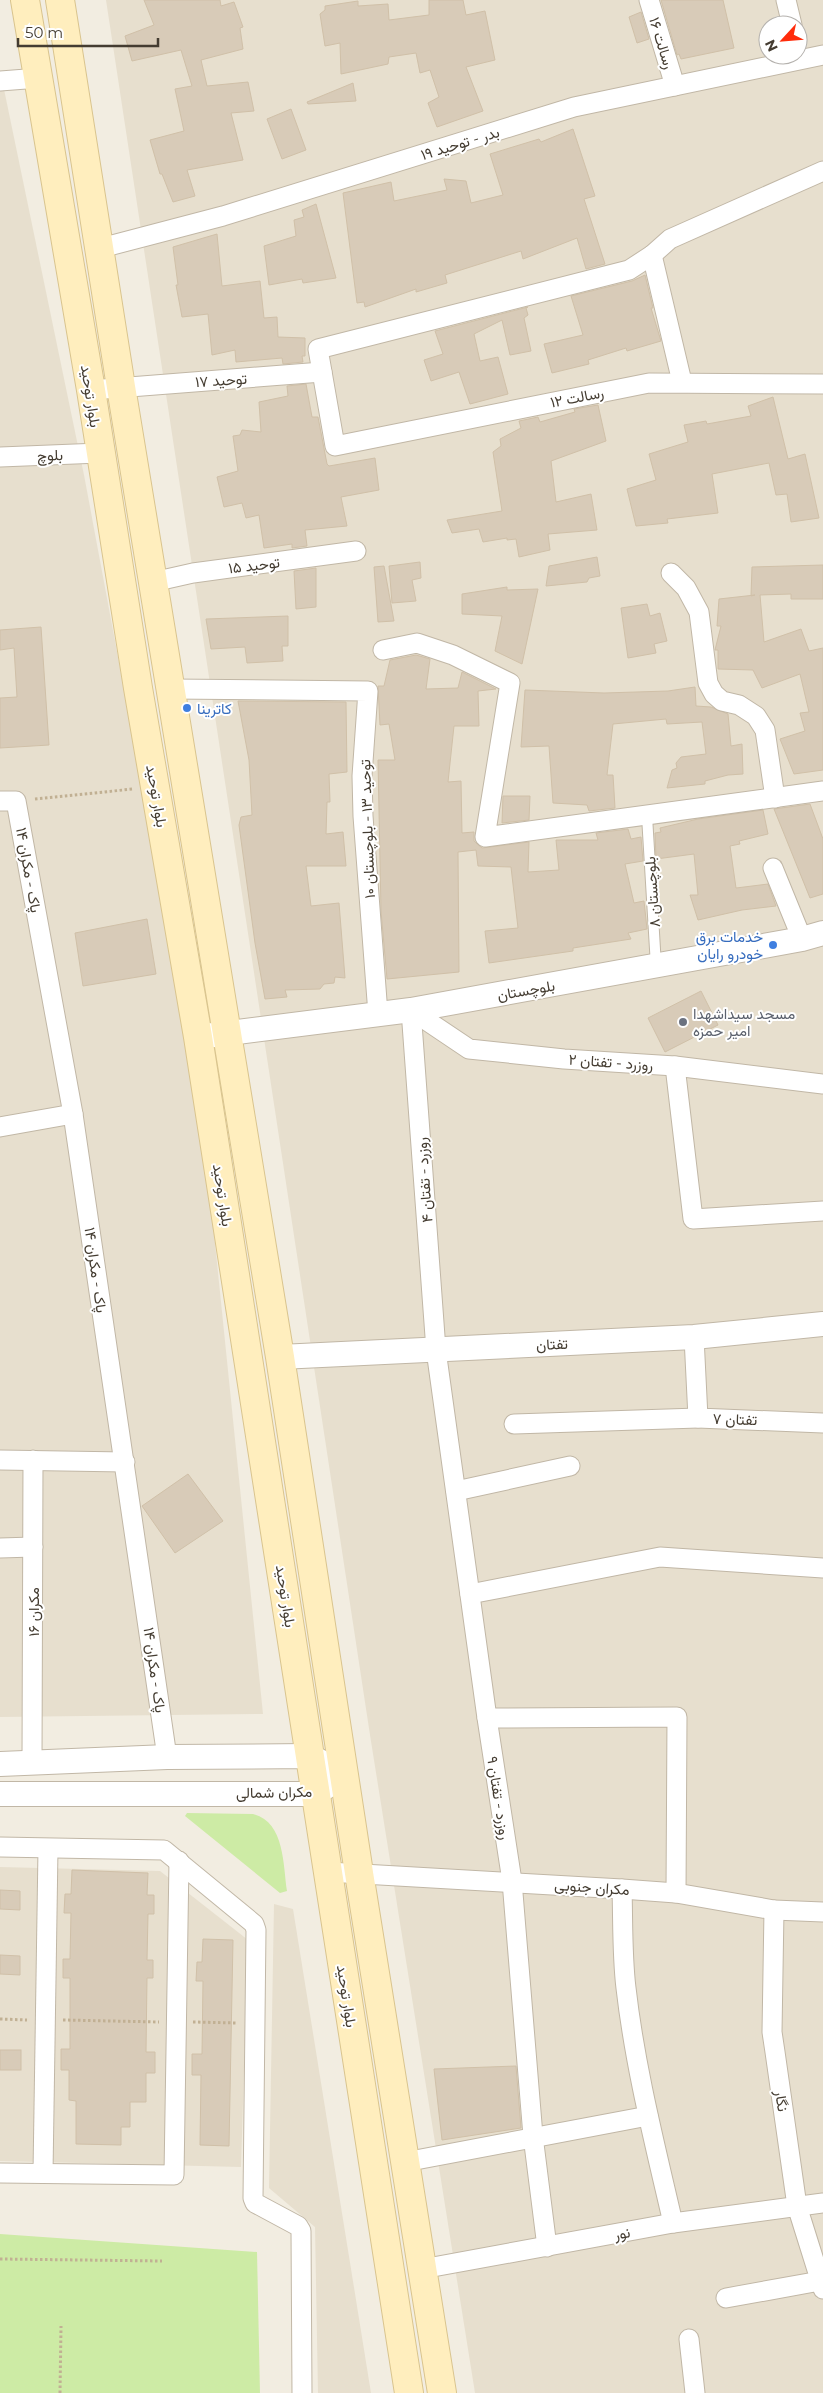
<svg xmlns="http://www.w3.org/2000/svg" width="823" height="2393" viewBox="0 0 823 2393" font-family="Montserrat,Vazirmatn,sans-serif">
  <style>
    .residential { fill: #e7dfce; fill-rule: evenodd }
    .green { fill: #cdeba5 }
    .building { fill: #d8cbb8; stroke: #d0c0a8 }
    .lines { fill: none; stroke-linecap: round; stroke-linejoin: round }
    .service-casing { stroke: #c1b7a6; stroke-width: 12 }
    .minor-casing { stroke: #c1b7a6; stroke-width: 21 }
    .tertiary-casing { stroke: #c1b7a6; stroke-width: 26 }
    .secondary-casing { stroke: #d9c48e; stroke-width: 30 }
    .path { stroke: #c1b093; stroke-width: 3; stroke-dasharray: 2.5 2.5; stroke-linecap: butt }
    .service { stroke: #fff; stroke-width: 10 }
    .minor { stroke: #fff; stroke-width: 19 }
    .tertiary { stroke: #fff; stroke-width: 24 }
    .secondary { stroke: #ffeebe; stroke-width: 28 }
    .shop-dot { fill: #3f7fe0; stroke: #fff; stroke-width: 2 }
    .worship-dot { fill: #6b7280; stroke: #fff; stroke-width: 2 }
    .labels { text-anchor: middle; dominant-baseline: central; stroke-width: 4; stroke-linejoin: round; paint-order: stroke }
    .street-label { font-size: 15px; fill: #443c31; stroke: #fff }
    .shop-label { font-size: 15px; fill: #366cbe; stroke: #fff; text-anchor: start }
    .worship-label { font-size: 15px; fill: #5b616d; stroke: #fff; text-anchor: start }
  </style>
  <rect width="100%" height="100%" fill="#f2ede1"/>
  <g class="residential">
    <path d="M106 0H823V2393H475L370 1735ZM768 25H798V55H768Z"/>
    <path d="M0 70 84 475 200 1096 263 1714 0 1717Z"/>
    <path d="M0 1867 160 1871 248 1940 241 2167 0 2161Z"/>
    <path d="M274 1904 293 1909 371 2393H318L315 2227 269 2188Z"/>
  </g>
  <g class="green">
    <path d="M187 1813 253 1814C285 1822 283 1865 287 1891L280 1893 185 1816Z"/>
    <path d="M0 2234 257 2252 260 2393H0Z"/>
  </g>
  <g class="building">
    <path d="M144 0H220L221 6 234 2 243 27 240 28 243 49 201 60 207 86 248 82 254 111 231 113 243 160 187 170 195 196 173 202 162 174H160L150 140 184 131 175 89 192 86 181 50 132 61 125 36 154 25Z"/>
    <path d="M429 0H463L466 15 485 11 495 60 466 67 483 111 437 127 428 103 439 97 430 70 420 73 416 53 389 57 388 64 341 74 340 43 325 46 320 14 325 10V6L358 1V6L388 4 389 20 429 15Z"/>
    <path d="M661 0H723L734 48 681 59 679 54 677 55Z"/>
    <path d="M641 12 649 39 637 43 629 17Z"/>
    <path d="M353 83 356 101 308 104 307 102Z"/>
    <path d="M291 109 306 150 282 159 267 119Z"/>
    <path d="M573 129 595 196 584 199 605 264 586 269 577 238 523 259 521 251 445 275 447 283 416 292V289L365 307 364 302 357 303 343 193 391 182 394 201 447 190 444 179 466 181 471 203 503 195 490 154 539 139 541 142Z"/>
    <path d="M316 204 336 278 303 283 302 279 269 285 264 246 296 236 294 220 304 217 302 210Z"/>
    <path d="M217 234 222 286 260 281 264 318 277 317 278 337 305 338V356H302L303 362 283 364 282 358 236 362 235 350 212 355 208 314 182 317 176 285H178L173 247Z"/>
    <path d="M645 275 653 308H651L661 341 627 351 626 348 588 360 589 364 552 373 544 344 583 335 571 296 632 281Z"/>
    <path d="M528 307 526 308 528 315 524 318 531 351 510 355 502 320 474 334 480 361 498 357 508 394 470 404 459 372 431 381 424 360 443 354 435 331Z"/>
    <path d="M306 384 312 417H318L327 464 329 466 375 458 379 490 341 497 347 526 305 530 307 546 292 548V544L264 548 259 515 246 518 242 503 224 507 217 477 238 471 233 436 240 435 242 430 261 432 259 402 288 396 287 386Z"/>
    <path d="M773 397 788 459 805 454 819 518 791 522 787 494 776 495 769 463 712 474 718 513 667 519 668 523 636 526 627 489 656 480 649 454 688 442 684 425 706 421 707 424 751 416 748 406Z"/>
    <path d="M598 405 606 441 551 461 556 502 591 494 597 530 548 534 550 550 519 557 516 539 507 540V538L483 542 479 529 452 533 447 520 502 511 493 452 501 446 500 439 521 428 519 421 538 417 540 422 575 412 574 409Z"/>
    <path d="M597 557 600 576 589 578 587 582 546 586 549 566Z"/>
    <path d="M420 562 421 578 412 580 416 601 392 603 389 566Z"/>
    <path d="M823 565V599H791V594L760 595 764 642 801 629 809 651 823 648V770L794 774 780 739 805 731 800 713 809 712 800 674 762 688 753 670 718 669V650H715L721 626H717L719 599 755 595 751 596 752 567Z"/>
    <path d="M384 566 394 621 378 622 374 567Z"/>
    <path d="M316 568V607L296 609 294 571Z"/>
    <path d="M507 587V590L538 589 522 664 495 651 502 616 462 614V594Z"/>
    <path d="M647 604 650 616 660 613 667 641 654 644 656 653 628 658 621 608Z"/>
    <path d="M288 616V646H282L283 661 247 663 245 647 211 649 206 619Z"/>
    <path d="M41 627 49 745 0 748V698L17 697 14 648 0 650V630Z"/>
    <path d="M416 655 430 659 426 689 458 688 462 672 496 689 478 691 479 726H454L448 782 461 781 462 833 474 832V841L482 848 529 842 528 872 559 870 556 840H598L596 833 628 829 631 839 641 837 643 861 625 864 634 903 644 901 647 929 628 933 631 939 573 948V951L489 963 485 931 518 928 511 867 478 866 476 850 458 852 459 972 387 979 381 911 378 760H395L389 724 380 725 378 686H384L390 660Z"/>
    <path d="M695 687 696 706 711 707 728 714 731 746 742 744 743 774 728 775 705 781V784L667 788 672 770 677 768 676 763 681 757 706 754 702 722 667 724 666 719 613 724 607 775H613L615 808 589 811 587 805 553 803 549 746 521 747 525 690 604 693 668 691Z"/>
    <path d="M238 701 346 702 347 772 329 774 330 802H327L326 834 343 832 346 866H306L311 906 339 903 345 978 335 977 334 983 324 984 320 989 285 990 287 997 265 999 255 943 239 825 241 817 252 815 249 760Z"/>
    <path d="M503 796H530L529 820 502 823Z"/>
    <path d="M810 804 823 839V894L810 898 774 809Z"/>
    <path d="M763 810 768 834 739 841 740 844 730 846 736 888 768 884 776 906 742 910 698 920 690 895H698L694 854 656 859 655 833 661 832 660 828 698 819Z"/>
    <path d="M147 919 156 974 83 986 75 933Z"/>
    <path d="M701 991 718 1025 665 1052 648 1018Z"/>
    <path d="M188 1474 223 1521 175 1553 142 1506Z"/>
    <path d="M72 1870 148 1873 147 1895H154V1914H148L147 1960H153V1978H147L146 2052H155V2073H146V2102H130V2127H121V2145L76 2144V2101L69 2100V2070H61V2049H70V1978H63V1959H70L71 1913H64L65 1894H71Z"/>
    <path d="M0 1890 20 1891V1910L0 1909Z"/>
    <path d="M203 1939 233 1940 229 2146 200 2145 201 2075H192V2054H202L203 1981H196L197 1962H202Z"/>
    <path d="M0 1955 20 1956V1975L0 1974Z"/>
    <rect x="0" y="2050" width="21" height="20"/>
    <path d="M516 2066 521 2128 442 2140 434 2069Z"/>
  </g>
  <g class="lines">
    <defs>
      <path id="service" d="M647 816 656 966"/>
      <g id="minor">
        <path d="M649 0 675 86"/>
        <path d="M786 0 792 25"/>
        <path d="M0 81 39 78"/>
        <path d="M823 171 670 239 652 255 629 270 318 349 335 446 649 383 823 384"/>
        <path d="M101 248 223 216 574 107 823 55"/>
        <path d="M652 255 682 382"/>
        <path d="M91 390 322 372"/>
        <path d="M0 457 100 453"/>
        <path d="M671 573 686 588 699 612 708 683 714 694 722 701 739 705 756 716 765 730 775 798"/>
        <path d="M153 582 193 573 356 551"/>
        <path d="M383 650 417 643 453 655 510 683 485 837 823 791"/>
        <path d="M170 689 368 691 362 776 363 816 378 1014"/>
        <path d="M0 801H16L73 1114 167 1757"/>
        <path d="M773 868 802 939"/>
        <path d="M411 1010 436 1350 487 1718 512 1881 533 2136 547 2247"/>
        <path d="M411 1010 469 1049 564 1059 675 1066 823 1084"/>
        <path d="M675 1066 693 1219 823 1211"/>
        <path d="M0 1127 73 1114"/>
        <path d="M694 1337 698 1418 823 1423"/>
        <path d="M514 1424 698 1418"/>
        <path d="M0 1460 125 1462"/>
        <path d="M456 1491 570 1466"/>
        <path d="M0 1548 33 1547"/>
        <path d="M470 1594 660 1557 823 1568"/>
        <path d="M487 1718 677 1717 676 1893"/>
        <path d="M32 1763 33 1460"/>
        <path d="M0 1847 164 1850 254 1924 256 1930 253 2198 255 2203 298 2226 301 2231 302 2393"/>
        <path d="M328 1872 622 1889 676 1893 774 1910 823 1912"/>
        <path d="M622 1889C623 1921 622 1955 626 1988 635 2067 655 2145 673 2223"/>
        <path d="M774 1910 772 2032 775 2052 797 2206 823 2289"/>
        <path d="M405 2162 648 2116"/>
        <path d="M0 2173 174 2175 179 1861"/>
        <path d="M43 2173 48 1849"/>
        <path d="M422 2269 673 2223 823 2203"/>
        <path d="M726 2298 820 2281"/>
        <path d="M689 2339 695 2393"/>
      </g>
      <g id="tertiary">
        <path d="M198 1037 411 1010 802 939 823 933"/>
        <path d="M280 1357 694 1337 823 1324"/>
        <path d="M0 1764 167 1757 310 1756 344 1774 316 1794H0"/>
      </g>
      <g id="secondary">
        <path d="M25 0 91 390 138 688 198 1037 409 2393"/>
        <path d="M60 0 121 387 280 1357 359 1873 442 2393"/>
      </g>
    </defs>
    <use href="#service" class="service-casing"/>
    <use href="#minor" class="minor-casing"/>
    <use href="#tertiary" class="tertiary-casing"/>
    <use href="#secondary" class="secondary-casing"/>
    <g class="path">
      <path d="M35 799 133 789"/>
      <path d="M0 2019 27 2020"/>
      <path d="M63 2020 159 2022"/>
      <path d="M193 2022 237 2023"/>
      <path d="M0 2259 162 2261"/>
      <path d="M60 2393 61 2326"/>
    </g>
    <use href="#service" class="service"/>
    <use href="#minor" class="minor"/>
    <use href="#tertiary" class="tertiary"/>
    <use href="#secondary" class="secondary"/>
  </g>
  <g class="shop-dot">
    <circle cx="187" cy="708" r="5"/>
    <circle cx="773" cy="945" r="5"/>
  </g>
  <circle class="worship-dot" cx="683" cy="1022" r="5"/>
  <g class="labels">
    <g class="street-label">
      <text transform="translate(662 43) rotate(73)">رسالت ۱۶</text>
      <text transform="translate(460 143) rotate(-17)">بدر - توحید ۱۹</text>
      <text transform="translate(221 380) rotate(-4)">توحید ۱۷</text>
      <text transform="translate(91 396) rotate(81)">بلوار توحید</text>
      <text transform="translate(577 397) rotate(-11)">رسالت ۱۲</text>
      <text transform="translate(50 455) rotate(-2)">بلوچ</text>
      <text transform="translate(254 565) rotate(-7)">توحید ۱۵</text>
      <text transform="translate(157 796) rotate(80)">بلوار توحید</text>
      <text transform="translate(367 829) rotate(-92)">توحید ۱۳ - بلوچستان ۱۰</text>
      <text transform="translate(29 870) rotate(80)">پاک - مکران ۱۴</text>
      <text transform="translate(652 892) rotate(-94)">بلوچستان ۸</text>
      <text transform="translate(526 990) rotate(-10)">بلوچستان</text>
      <text transform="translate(611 1062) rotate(4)">روزرد - تفتان ۲</text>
      <text transform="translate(424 1180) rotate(-94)">روزرد - تفتان ۴</text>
      <text transform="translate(223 1195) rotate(81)">بلوار توحید</text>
      <text transform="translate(96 1270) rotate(82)">پاک - مکران ۱۴</text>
      <text transform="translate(552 1344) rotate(-3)">تفتان</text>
      <text transform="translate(735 1419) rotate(2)">تفتان ۷</text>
      <text transform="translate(286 1596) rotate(81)">بلوار توحید</text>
      <text transform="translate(33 1612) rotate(-90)">مکران ۱۶</text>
      <text transform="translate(155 1670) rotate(82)">پاک - مکران ۱۴</text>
      <text transform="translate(274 1792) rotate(-1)">مکران شمالی</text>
      <text transform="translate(499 1798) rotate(81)">روزرد - تفتان ۹</text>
      <text transform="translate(592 1887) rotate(4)">مکران جنوبی</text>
      <text transform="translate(347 1996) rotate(81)">بلوار توحید</text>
      <text transform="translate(782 2101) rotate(82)">نگار</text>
      <text transform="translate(622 2233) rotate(-11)">نور</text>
    </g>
    <g class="shop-label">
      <text x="197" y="708">کاترینا</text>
      <text x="763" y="936" text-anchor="end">خدمات برق<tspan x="763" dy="17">خودرو رایان</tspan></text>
    </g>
    <g class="worship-label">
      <text x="693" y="1013">مسجد سیداشهدا<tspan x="693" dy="17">امیر حمزه</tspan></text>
    </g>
  </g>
  <g transform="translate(783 40) rotate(244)"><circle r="24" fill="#ffffff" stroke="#b4b1ad"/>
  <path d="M0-4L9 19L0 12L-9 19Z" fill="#ff2c0b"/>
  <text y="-8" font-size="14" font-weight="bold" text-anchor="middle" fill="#443c31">N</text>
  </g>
  <path d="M18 38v8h140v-8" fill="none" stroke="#443c31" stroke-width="2.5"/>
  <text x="25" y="38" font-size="15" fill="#443c31" stroke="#ffffff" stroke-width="4" paint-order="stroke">50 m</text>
</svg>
